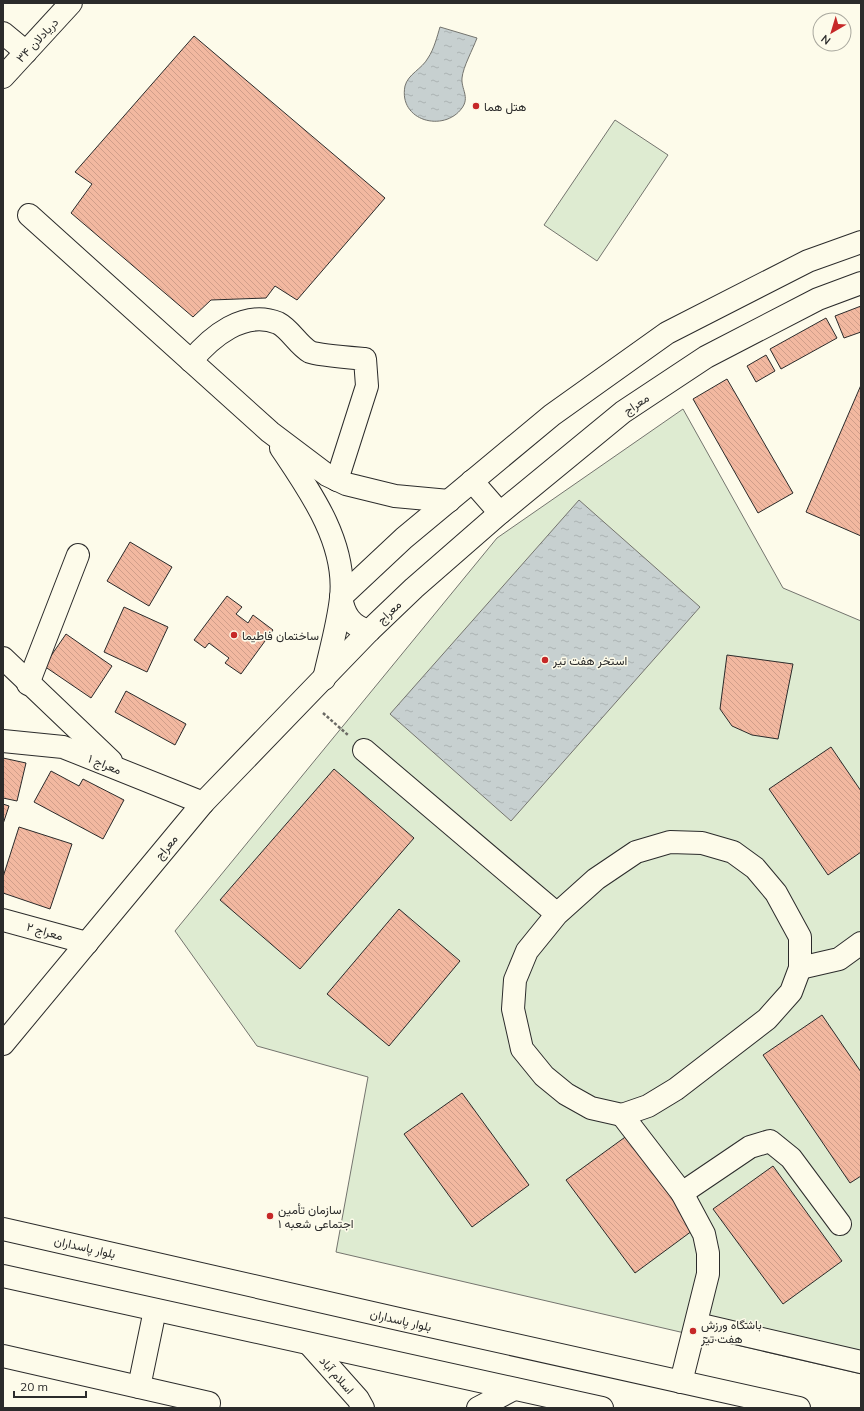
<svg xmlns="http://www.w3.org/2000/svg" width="864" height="1411" viewBox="0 0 864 1411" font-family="Mulish,Vazirmatn,sans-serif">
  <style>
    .pitch { fill: #deebd1; stroke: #74746e }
    .water { fill: url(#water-ripples); stroke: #74746e }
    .building { fill: url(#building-back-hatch); stroke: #2b2b2b }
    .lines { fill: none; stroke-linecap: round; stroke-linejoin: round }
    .minor-casing { stroke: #2b2b2b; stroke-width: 24 }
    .major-casing { stroke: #2b2b2b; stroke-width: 24 }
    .path { stroke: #6a6964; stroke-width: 2.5; stroke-dasharray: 3 2; stroke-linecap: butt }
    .minor { stroke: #fdfbea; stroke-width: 22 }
    .major { stroke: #fdfbea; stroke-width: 22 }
    .poi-dot { fill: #c62828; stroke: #fdfbea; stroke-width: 1.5 }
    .labels { text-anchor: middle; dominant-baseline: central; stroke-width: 3; stroke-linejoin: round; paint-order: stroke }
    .street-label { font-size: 12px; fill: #2b2b2b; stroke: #fdfbea }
    .poi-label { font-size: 12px; fill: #2b2b2b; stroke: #fdfbea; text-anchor: start }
  </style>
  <defs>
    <pattern id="water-ripples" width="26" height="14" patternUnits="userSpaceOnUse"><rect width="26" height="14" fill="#c7d0d0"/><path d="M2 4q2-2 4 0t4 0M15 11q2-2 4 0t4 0" fill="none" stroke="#abb3b3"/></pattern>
    <pattern id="building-back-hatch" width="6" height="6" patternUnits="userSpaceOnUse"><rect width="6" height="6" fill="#f2b8a0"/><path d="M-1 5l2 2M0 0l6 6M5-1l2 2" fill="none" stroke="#d09e8a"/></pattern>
  </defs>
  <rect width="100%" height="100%" fill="#fdfbea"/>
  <g class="pitch">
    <path d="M615 120 668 155 597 261 544 225Z"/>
    <path d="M683 409 783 588 861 621V1374L336 1252 368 1077 257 1046 175 931 497 538Z"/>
  </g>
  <g class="water">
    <path d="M440 27 477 38C473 49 463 67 462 78 461 89 470 97 462 108 444 133 398 121 405 86 408 74 422 69 428 58 434 49 437 37 440 27Z"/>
    <path d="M579 500 700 607 511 821 390 714Z"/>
  </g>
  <g class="building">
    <path d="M194 36 385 198 297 300 275 286 266 298 211 300 193 317 71 213 92 184 75 172Z"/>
    <path d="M861 306V332L844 338 835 316Z"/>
    <path d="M826 318 837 338 781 369 770 349Z"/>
    <path d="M766 355 775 371 756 382 747 366Z"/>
    <path d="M727 379 793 493 758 513 693 399Z"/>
    <path d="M861 385V536L806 512Z"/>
    <path d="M130 542 172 567 149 606 107 581Z"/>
    <path d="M227 596 242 607 236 614 248 623 253 615 273 630 241 674 225 663 229 658 209 643 205 648 194 640Z"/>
    <path d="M124 607 168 627 147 672 104 652Z"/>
    <path d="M66 634 112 666 91 698 44 666Z"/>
    <path d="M727 655 793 664 778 739 752 735 732 726 720 709Z"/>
    <path d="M126 691 186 724 175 745 115 712Z"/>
    <path d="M831 747 861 791V852L828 875 769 789Z"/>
    <path d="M3 758 26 763 17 801 3 798Z"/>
    <path d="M334 769 414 838 300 969 220 900Z"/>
    <path d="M51 771 79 786 83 779 124 800 103 839 34 802Z"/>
    <path d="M3 804 9 806 3 824Z"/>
    <path d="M19 827 72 844 50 909 3 893V877Z"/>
    <path d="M399 909 460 961 389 1046 327 994Z"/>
    <path d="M822 1015 861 1072V1176L850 1183 763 1055Z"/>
    <path d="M462 1093 529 1185 472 1227 404 1134Z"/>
    <path d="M628 1135 696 1228 635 1273 566 1180Z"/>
    <path d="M773 1166 842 1261 783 1304 713 1209Z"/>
  </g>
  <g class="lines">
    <defs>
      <g id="minor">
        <path d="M3 33 26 52"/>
        <path d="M3 77 71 3"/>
        <path d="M29 215 270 432 327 475 346 484 395 496 449 501"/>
        <path d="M191 361C211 337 244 309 278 323 290 329 298 345 310 352 317 355 354 358 365 359L367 386 337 480"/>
        <path d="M281 448C310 491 347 543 341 598 338 625 330 652 324 679"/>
        <path d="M472 481 500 513"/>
        <path d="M369 631C351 626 344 615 341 597L404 538 552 415 667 333 808 261 861 242"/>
        <path d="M3 658 111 761"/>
        <path d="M28 684 78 555"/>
        <path d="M3 741 63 747 203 803"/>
        <path d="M364 750 557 914 527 951 515 980 513 1009 522 1049 544 1076 566 1094 591 1108 622 1115 648 1106 676 1089 767 1019 791 992 800 968V937L776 893 755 868 733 852 702 843 670 842 636 852 596 879 557 914"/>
        <path d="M3 920 87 943"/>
        <path d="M800 968 839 959 861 943"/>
        <path d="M3 1044 203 803 369 631 414 588 500 513 623 412 706 357 818 299 861 283"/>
        <path d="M622 1115 682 1193 704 1234 708 1253V1274L681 1382"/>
        <path d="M682 1193 750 1147 770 1141 791 1158 840 1224"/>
        <path d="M697 1324 861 1362"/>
        <path d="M309 1344 358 1399 363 1408"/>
        <path d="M3 1356 209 1403 208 1408"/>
        <path d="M139 1387 155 1310"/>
        <path d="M478 1408 514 1389"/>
      </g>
      <g id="major">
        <path d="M3 1229 403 1320 799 1408"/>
        <path d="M3 1276 602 1408"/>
      </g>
    </defs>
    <use href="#minor" class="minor-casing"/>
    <use href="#major" class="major-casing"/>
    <path class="path" d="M323 713 348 735"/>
    <use href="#minor" class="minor"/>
    <use href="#major" class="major"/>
  </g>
  <g class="poi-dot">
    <circle cx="476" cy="106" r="4"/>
    <circle cx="234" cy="635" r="4"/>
    <circle cx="545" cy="660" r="4"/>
    <circle cx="270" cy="1216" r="4"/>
    <circle cx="693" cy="1331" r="4"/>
  </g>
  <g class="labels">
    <g class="street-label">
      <text transform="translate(37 40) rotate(-47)">دریادلان ۳۴</text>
      <text transform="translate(636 404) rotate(-34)">معراج</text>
      <text transform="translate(389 612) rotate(-44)">معراج</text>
      <text transform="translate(105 764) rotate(22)">معراج ۱</text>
      <text transform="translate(166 847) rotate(-50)">معراج</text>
      <text transform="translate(45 931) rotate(16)">معراج ۲</text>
      <text transform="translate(85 1247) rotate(13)">بلوار پاسداران</text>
      <text transform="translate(401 1320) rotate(13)">بلوار پاسداران</text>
      <text transform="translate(337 1375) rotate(49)">اسلام آباد</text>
    </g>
    <g class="poi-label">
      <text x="484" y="106">هتل هما</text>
      <text x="242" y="635">ساختمان فاطیما</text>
      <text x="553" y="660">استخر هفت تیر</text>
      <text x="278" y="1209">سازمان تأمین<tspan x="278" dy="14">اجتماعی شعبه ۱</tspan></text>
      <text x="701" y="1324">باشگاه ورزش<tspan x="701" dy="14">هفت تیر</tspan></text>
    </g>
  </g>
  <rect width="864" height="1411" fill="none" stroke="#2b2b2b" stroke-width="8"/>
  <g transform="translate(832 32) rotate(218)"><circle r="19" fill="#fdfbea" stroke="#a9a89e"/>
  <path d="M0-3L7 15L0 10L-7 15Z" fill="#c62828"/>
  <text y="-6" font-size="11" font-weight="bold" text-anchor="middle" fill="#2b2b2b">N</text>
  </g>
  <path d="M14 1391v6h72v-6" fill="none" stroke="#2b2b2b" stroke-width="2"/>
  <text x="20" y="1391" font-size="12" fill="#2b2b2b" stroke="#fdfbea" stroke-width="3" paint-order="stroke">20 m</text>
</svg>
